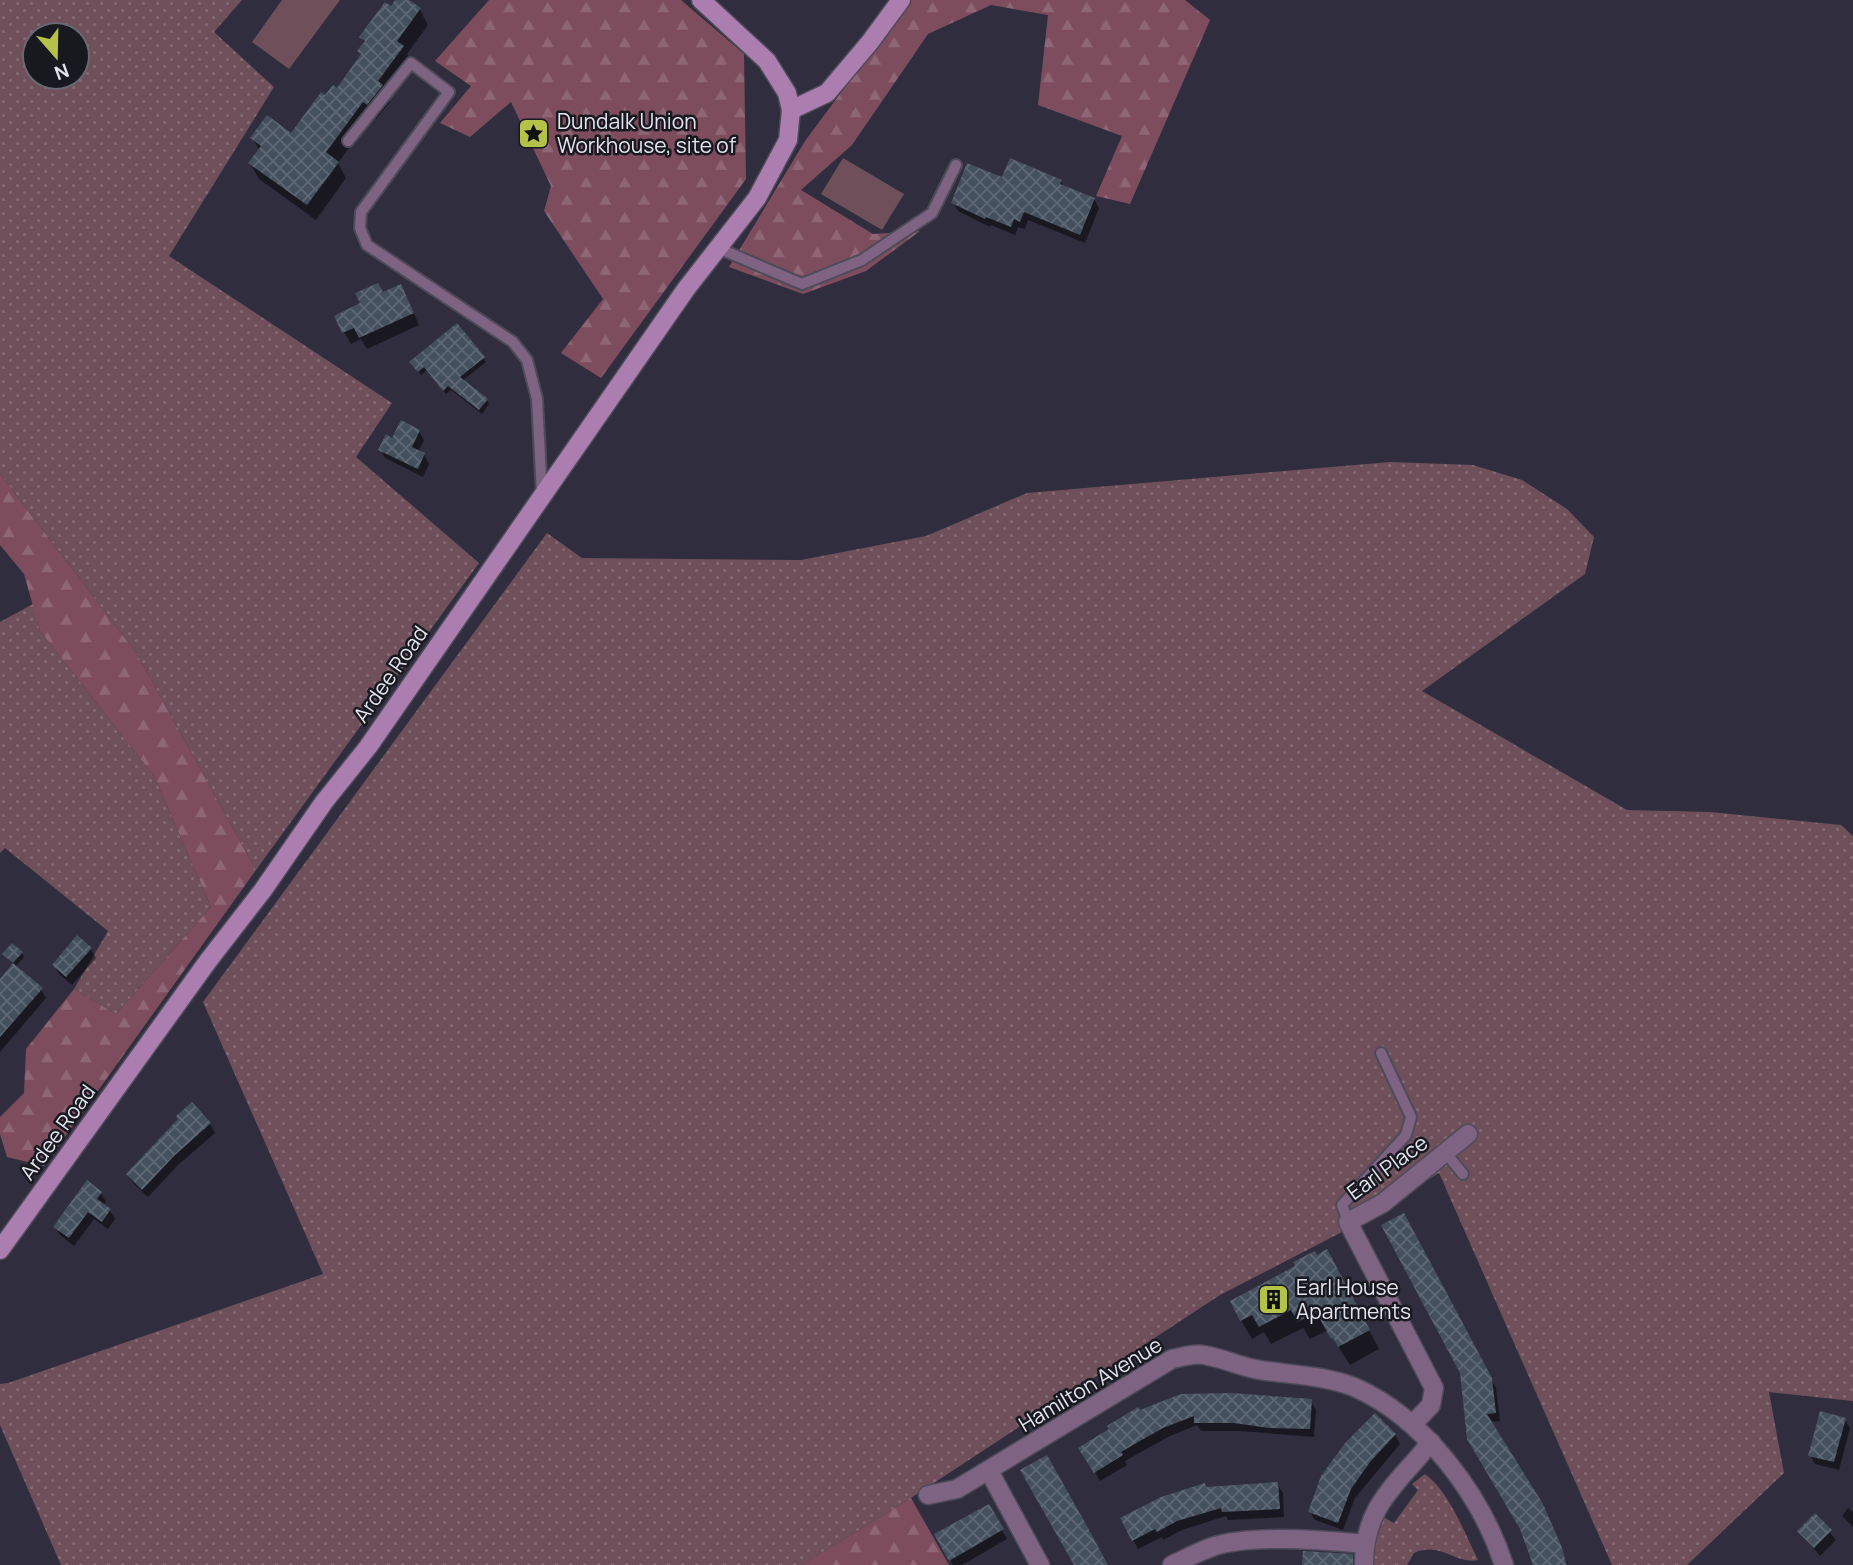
<svg xmlns="http://www.w3.org/2000/svg" width="1853" height="1565" viewBox="0 0 1853 1565" font-family="Manrope,sans-serif">
  <style>
    .green { fill: url(#green-dots); fill-rule: evenodd }
    .forest { fill: url(#forest-firs) }
    .pitch { fill: #6f505a }
    .shadow { fill: #0007 }
    .building { fill: url(#building-cross-hatch) }
    .lines { fill: none; stroke-linecap: round; stroke-linejoin: round }
    .lane-casing { stroke: #4d4b5a; stroke-width: 14 }
    .street-casing { stroke: #4d4b5a; stroke-width: 21 }
    .secondary-casing { stroke: #4d4b5a; stroke-width: 21 }
    .lane { stroke: #7f6382; stroke-width: 10 }
    .street { stroke: #7f6382; stroke-width: 18 }
    .secondary { stroke: #ab7eaf; stroke-width: 18 }
    .labels { text-anchor: middle; dominant-baseline: central; stroke-width: 5; stroke-linejoin: round; paint-order: stroke }
    .poi-label { font-size: 21px; fill: #e3e3ed; stroke: #18181f; text-anchor: start }
    .street-label { font-size: 21px; fill: #e3e3ed; stroke: #18181f }
  </style>
  <defs>
    <pattern id="green-dots" width="8" height="8" patternUnits="userSpaceOnUse" patternTransform="scale(1.75)"><rect width="8" height="8" fill="#6f505a"/><path d="M2 2h.1M6 6h.1" fill="none" stroke="#836972" stroke-width="1.8" stroke-linecap="round"/></pattern>
    <pattern id="forest-firs" width="22" height="20" patternUnits="userSpaceOnUse" patternTransform="scale(1.75)"><rect width="22" height="20" fill="#7d4d5d"/><path d="M5 1l3.5 6h-7zM16 11l3.5 6h-7z" fill="#8f6675"/></pattern>
    <pattern id="building-cross-hatch" width="8" height="8" patternUnits="userSpaceOnUse" patternTransform="scale(1.75)"><rect width="8" height="8" fill="#44505e"/><path d="M0 0l8 8M0 8l8-8" fill="none" stroke="#5f6975"/></pattern>
  </defs>
  <rect width="100%" height="100%" fill="#302e3e"/>
  <g class="green">
    <path d="M0 0H242L214 32 274 87 169 256 392 403 356 457 479 563 256 870 137 654 0 474ZM35 35H77V77H35Z"/>
    <path d="M1390 462 1473 465 1522 480 1567 509 1594 537 1585 574 1422 691 1627 810 1710 812 1841 825 1853 836V1401L1769 1392 1784 1473 1687 1565H1612L1439 1173 1342 1232 1220 1295 911 1498 802 1565H61L0 1425V1384L8 1383 323 1274 203 1002 547 533 582 558 801 560 926 536 1027 493Z"/>
    <path d="M33 604 40 631 154 776 211 907 116 1014 74 989 108 931 5 848 0 853V622Z"/>
    <path d="M1425 1474C1449 1491 1465 1534 1478 1560 1454 1565 1442 1541 1414 1553L1407 1565H1373V1551L1383 1517 1394 1523 1418 1490 1412 1484Z"/>
  </g>
  <g class="forest">
    <path d="M489 0H681L744 54 746 179 601 378 561 353 603 299 544 211 551 186 511 102 470 137 440 123 471 86 435 61Z"/>
    <path d="M910 0H1185L1210 20 1130 204 1096 196 1122 136 1038 105 1048 15 991 5 928 34 852 145 801 190 873 234 920 231 866 271 803 294 729 267 805 141Z"/>
    <path d="M0 474 137 654 256 870 44 1166 7 1157 0 1134V1117L24 1093 26 1049 74 989 116 1014 211 907 154 776 40 631 24 574 0 545Z"/>
    <path d="M911 1498 949 1565H802Z"/>
  </g>
  <g class="pitch">
    <path d="M282 0H340L289 69 252 42Z"/>
    <path d="M843 158 904 194 882 230 821 194Z"/>
  </g>
  <g class="shadow">
    <path d="M397 0H407L420 10 428 25 407 54 411 62 387 96 390 102 376 119 372 116 338 163 346 178 316 220 259 179 250 163 260 151 252 138 291 135 326 97 337 90 362 56 359 51 365 44 361 37Z"/>
    <path d="M1003 180 1061 181 1064 188 1094 199 1099 208 1085 243 1028 220 1025 229 1018 227 1015 235 991 225 990 227 958 211 953 203Z"/>
    <path d="M383 294 407 298 419 325 367 349 361 339 351 344 344 332Z"/>
    <path d="M483 358 486 362 462 381 487 400 489 404 482 414 451 390 446 394 427 370 421 375 414 366Z"/>
    <path d="M419 431 424 440 418 452 424 455 429 464 423 477 385 458 380 449 393 440Z"/>
    <path d="M91 949 96 958 72 985 59 974 54 965Z"/>
    <path d="M22 953 24 957 15 967 41 990 46 998 0 1052V981L15 965 7 958Z"/>
    <path d="M210 1124 215 1133 178 1165 148 1197 133 1183 128 1175Z"/>
    <path d="M87 1183 101 1193 106 1202 103 1206 110 1211 115 1219 108 1229 94 1219 74 1246 60 1235 55 1227Z"/>
    <path d="M1404 1215 1496 1388 1500 1421 1490 1422 1548 1515 1568 1565H1534Z"/>
    <path d="M1317 1257 1337 1270 1379 1349 1350 1365 1328 1330 1310 1339 1303 1328 1271 1344 1264 1332 1252 1339 1241 1320Z"/>
    <path d="M1311 1401 1316 1410 1314 1437 1240 1431H1201L1197 1425 1168 1437 1125 1461 1127 1465 1100 1481 1081 1448 1139 1412Z"/>
    <path d="M1844 1419 1850 1428 1839 1470 1815 1464 1810 1455Z"/>
    <path d="M1395 1435 1400 1444 1355 1498 1343 1530 1315 1520 1310 1512Z"/>
    <path d="M1277 1484 1283 1493 1284 1517 1228 1520 1226 1516 1182 1530 1163 1540 1162 1537 1138 1549 1122 1519 1205 1488Z"/>
    <path d="M988 1506 1007 1539 962 1565H953L937 1535Z"/>
    <path d="M1848 1508 1853 1512V1527L1842 1516Z"/>
    <path d="M1815 1515 1836 1540 1820 1556 1799 1531Z"/>
  </g>
  <g class="building">
    <path d="M395 0H409L421 8 397 41 404 46 378 81 383 85 367 105 363 102 326 152 339 162 307 205 248 163 261 146 250 138 267 115 291 133 321 92 325 95 333 85 337 88 361 54 357 51 365 41 359 37 385 2 391 6Z"/>
    <path d="M1010 158 1062 180 1060 184 1095 198 1080 235 1024 212 1020 222 1014 219 1011 227 986 217 985 219 951 203 967 163 1002 177Z"/>
    <path d="M378 283 383 292 401 284 414 313 359 338 354 328 342 333 334 316 360 303 355 293Z"/>
    <path d="M457 323 485 357 460 377 488 399 479 410 448 386 443 391 424 367 418 372 409 362Z"/>
    <path d="M401 420 420 430 412 447 425 453 418 469 378 450 386 434 392 438Z"/>
    <path d="M77 935 92 948 66 977 52 965Z"/>
    <path d="M12 943 23 952 13 963 2 954Z"/>
    <path d="M13 963 43 988 0 1037V979Z"/>
    <path d="M192 1102 211 1123 174 1156 142 1190 126 1174 178 1119 176 1116Z"/>
    <path d="M87 1180 102 1192 97 1199 111 1209 102 1222 88 1212 69 1238 53 1227Z"/>
    <path d="M1404 1213 1492 1378 1496 1413 1487 1414 1543 1504 1561 1545 1567 1565H1533L1520 1529 1467 1439 1460 1373 1381 1225Z"/>
    <path d="M1327 1249 1370 1330 1338 1347 1333 1338 1331 1339 1316 1312 1298 1322 1291 1310 1259 1327 1252 1315 1240 1321 1230 1301 1295 1266 1293 1262 1315 1251 1317 1255Z"/>
    <path d="M1231 1393 1312 1399 1310 1429 1269 1428 1234 1423H1194V1416L1163 1428 1138 1442 1121 1452 1123 1455 1094 1473 1078 1448 1109 1429 1107 1426 1138 1407 1140 1410 1181 1394Z"/>
    <path d="M1820 1411 1846 1418 1834 1462 1808 1456Z"/>
    <path d="M1375 1413 1396 1434 1370 1462 1351 1489 1338 1523 1308 1512 1321 1476 1345 1443Z"/>
    <path d="M1047 1455 1083 1519 1108 1565H1074L1020 1470Z"/>
    <path d="M1278 1482 1280 1509 1222 1512 1221 1508 1177 1521 1157 1532 1155 1529 1132 1541 1120 1518 1161 1497 1205 1483 1206 1487Z"/>
    <path d="M989 1504 1004 1529 949 1561 934 1534Z"/>
    <path d="M1815 1513 1832 1530 1814 1548 1797 1531Z"/>
    <path d="M1303 1551 1353 1554V1565H1302Z"/>
  </g>
  <g class="lines">
    <defs>
      <g id="lane">
        <path d="M348 141 411 63 449 92 361 212 360 228 367 245 513 342 527 360 537 399 542 495"/>
        <path d="M718 248 802 284 862 260 932 213 956 165"/>
        <path d="M1445 1152 1463 1174"/>
        <path d="M1348 1222 1342 1205 1406 1135 1411 1117 1381 1053"/>
      </g>
      <g id="street">
        <path d="M1413 1424 1431 1405 1434 1388 1348 1222 1383 1203 1468 1134"/>
        <path d="M989 1471 1040 1565"/>
        <path d="M928 1495 957 1489 1172 1359C1182 1357 1194 1353 1204 1355 1223 1358 1240 1367 1260 1370 1291 1375 1324 1375 1354 1387 1423 1417 1481 1494 1504 1565"/>
        <path d="M1172 1565C1185 1559 1198 1552 1212 1547 1249 1534 1324 1540 1364 1544"/>
        <path d="M1364 1565C1364 1505 1397 1485 1431 1442"/>
      </g>
      <g id="secondary">
        <path d="M791 110 827 93 870 42 901 0"/>
        <path d="M0 1250 208 961 263 890 324 802 368 747 686 289 757 198 788 140 791 110 787 93 767 61 701 0"/>
      </g>
    </defs>
    <use href="#lane" class="lane-casing"/>
    <use href="#street" class="street-casing"/>
    <use href="#secondary" class="secondary-casing"/>
    <use href="#lane" class="lane"/>
    <use href="#street" class="street"/>
    <use href="#secondary" class="secondary"/>
  </g>
  <defs>
    <symbol id="sight-square" viewBox="-11 -11 22 22"><rect x="-9" y="-9" width="18" height="18" rx="4" fill="#b5c249" stroke="#18181f"/><path d="M0-6L1.8-2.2L6-1.7L2.9 1.2L3.7 5.4L0 3.3L-3.7 5.4L-2.9 1.2L-6-1.7L-1.8-2.2Z" fill="#111"/></symbol>
    <symbol id="building-square" viewBox="-11 -11 22 22"><rect x="-9" y="-9" width="18" height="18" rx="4" fill="#b5c249" stroke="#18181f"/><path d="M-4-6H4V6H1V3H-1V6H-4ZM-2.5-4.3h1.7v1.8h-1.7ZM.8-4.3h1.7v1.8H.8ZM-2.5-1h1.7V.8h-1.7ZM.8-1h1.7V.8H.8Z" fill="#111"/></symbol>
  </defs>
  <g fill-rule="evenodd">
    <use href="#sight-square" x="516" y="116" width="35" height="35"/>
    <use href="#building-square" x="1256" y="1282" width="35" height="35"/>
  </g>
  <g class="labels">
    <g class="poi-label">
      <text x="557" y="121">Dundalk Union<tspan x="557" dy="24">Workhouse, site of</tspan></text>
      <text x="1296" y="1287">Earl House<tspan x="1296" dy="24">Apartments</tspan></text>
    </g>
    <g class="street-label">
      <text transform="translate(390 674) rotate(-55)">Ardee Road</text>
      <text transform="translate(57 1132) rotate(-54)">Ardee Road</text>
      <text transform="translate(1387 1167) rotate(-36)">Earl Place</text>
      <text transform="translate(1090 1384) rotate(-31)">Hamilton Avenue</text>
    </g>
  </g>
  <g transform="translate(56 56) rotate(160)"><circle r="33" fill="#18181f" stroke="#696971" stroke-width="2"/>
  <path d="M0-5L12 26L0 18L-12 26Z" fill="#b5c249"/>
  <text y="-10" font-size="19" font-weight="bold" text-anchor="middle" fill="#e3e3ed">N</text>
  </g>
</svg>
